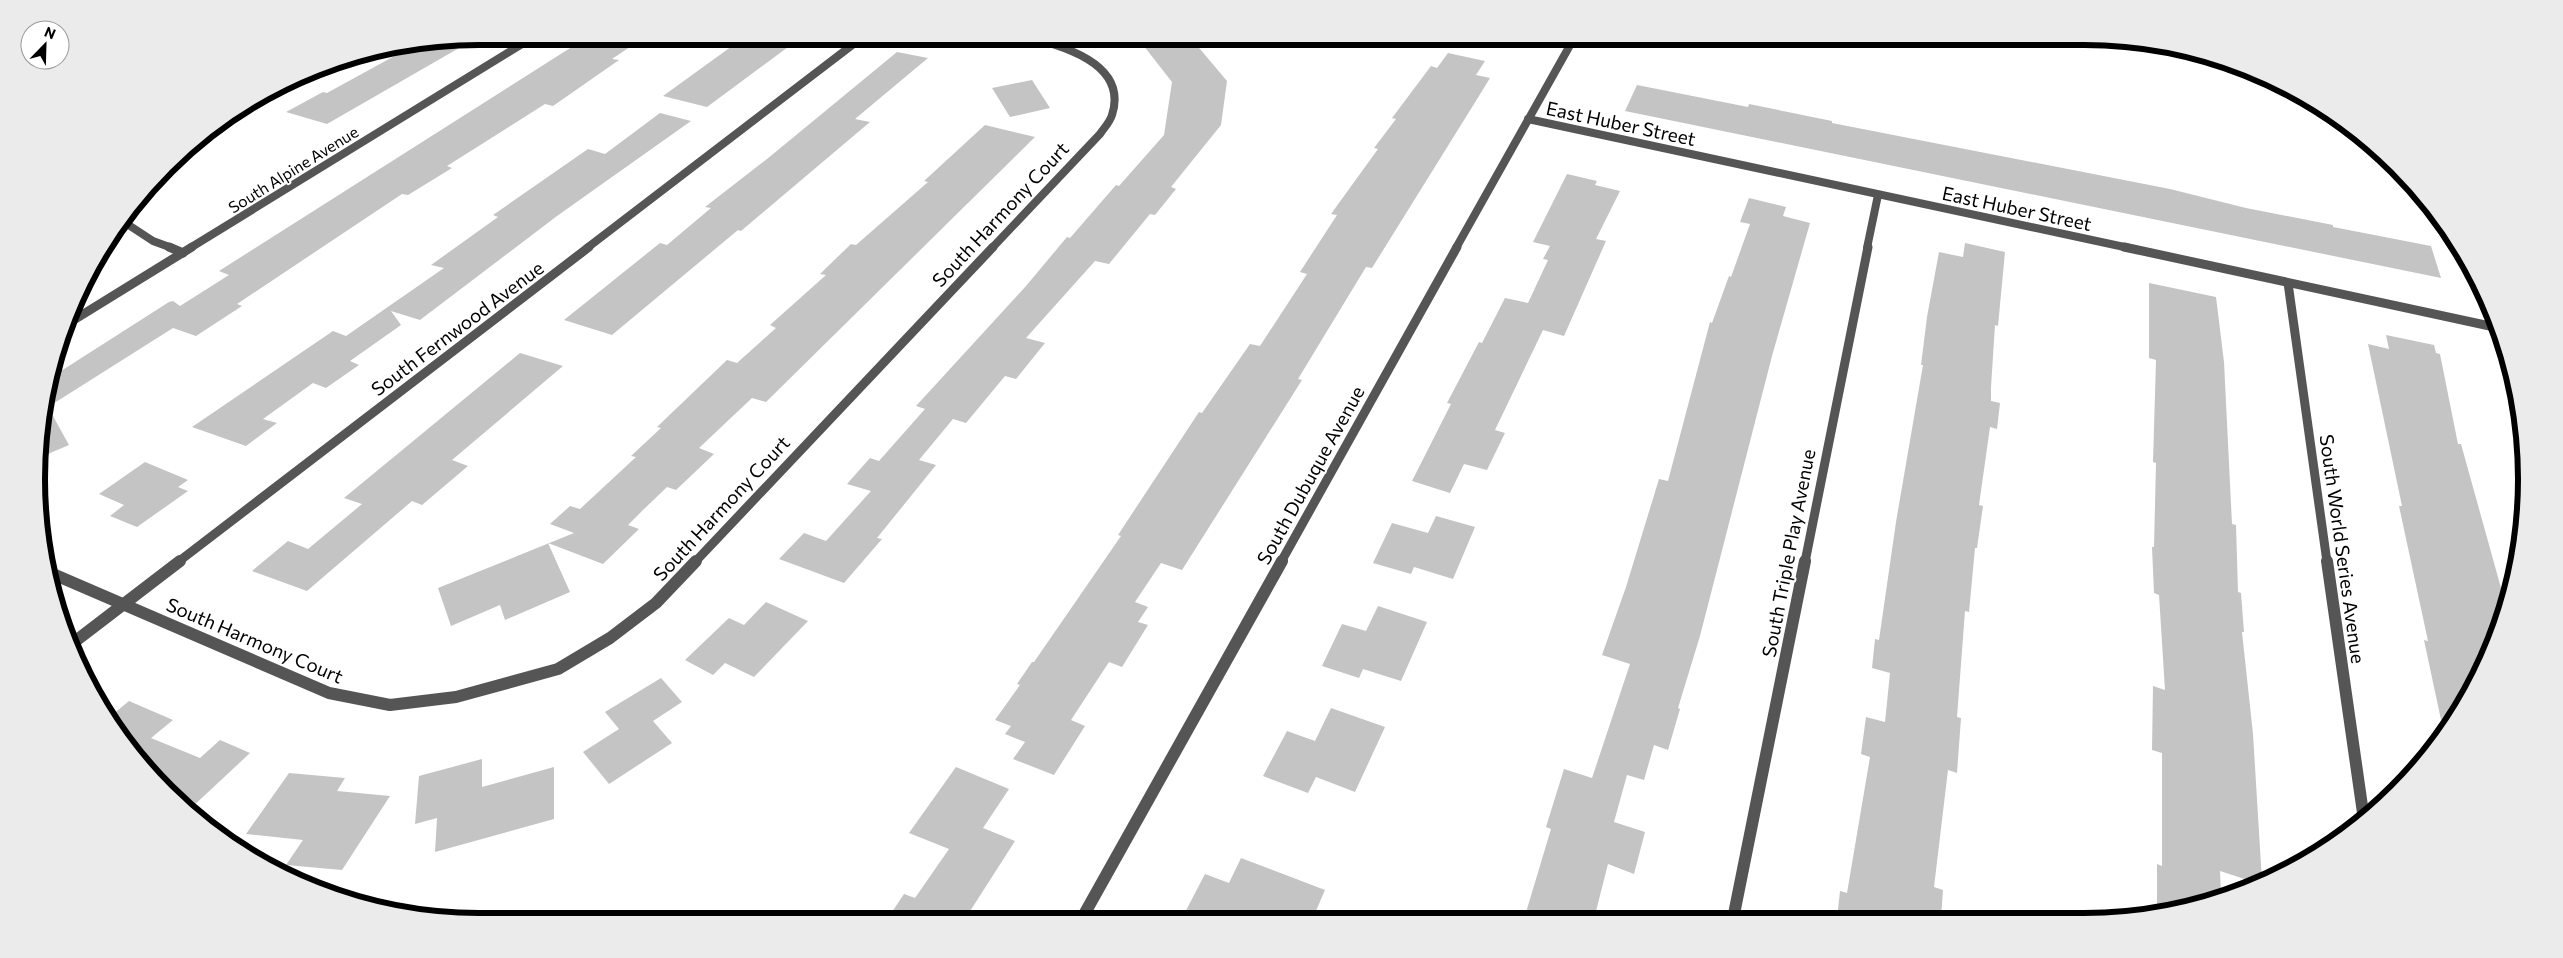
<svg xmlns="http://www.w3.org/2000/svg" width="2563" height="958" viewBox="0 0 2563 958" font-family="Commissioner,sans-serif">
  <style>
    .building { fill: #c4c4c4 }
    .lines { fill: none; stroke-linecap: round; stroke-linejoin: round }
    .street-far2 { stroke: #555; stroke-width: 8 }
    .street-far1 { stroke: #555; stroke-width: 9 }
    .street { stroke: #555; stroke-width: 12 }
    .labels { text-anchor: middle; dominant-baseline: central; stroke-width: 4; stroke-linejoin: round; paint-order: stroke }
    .far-street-label { font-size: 16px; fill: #000; stroke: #fff }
    .street-label { font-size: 19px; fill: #000; stroke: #fff }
    .rim { fill: none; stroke: #000; stroke-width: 6 }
  </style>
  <rect width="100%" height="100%" fill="#fff"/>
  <g class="building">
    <path d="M589 36H646L612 59 619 60 553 106 545 104 447 166 452 168 408 195 402 194 237 304 242 306 196 336 173 328 48 407 69 445 41 457 40 421 50 378 169 302 173 301 180 306 229 275 219 271Z"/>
    <path d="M746 36H803L707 107 663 96Z"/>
    <path d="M1136 36H1189L1227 81 1221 125 1171 187 1176 189 1155 215 1150 214 1109 264 1095 261 1026 338 1045 343 1016 379 1005 376 966 423 953 419 919 460 936 465 877 538 882 539 844 583 779 559 804 533 826 541 871 491 847 484 870 458 879 461 925 409 916 406 1026 286 1067 237 1070 238 1116 185 1119 186 1164 135 1172 82Z"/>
    <path d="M473 37V40L327 124 286 112 323 92 327 93 409 48Z"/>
    <path d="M897 52 928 58 855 119 870 122 741 231 738 230 612 335 564 320 660 243 667 245 711 208 705 207 767 159Z"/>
    <path d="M1448 53 1485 61 1476 75 1490 78 1474 104 1372 268 1366 267 1298 379 1302 380 1182 570 1161 563 1135 602 1148 607 1138 622 1148 625 1122 667 1109 662 1071 720 1085 726 1054 775 1013 759 1025 742 1005 734 1011 726 995 720 1020 685 1017 684 1032 662H1034L1121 536 1118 535 1199 412 1202 413 1250 344 1260 346 1307 274 1300 272 1337 215 1331 214 1378 149 1374 148 1396 119 1392 118 1431 66 1437 68Z"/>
    <path d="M1032 80 1050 108 1010 117 992 88Z"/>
    <path d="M1637 85 1748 107 1749 104 1832 121V123L2170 189 2246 208 2333 225V227L2431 246 2441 278 1625 111Z"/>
    <path d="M660 113 691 121 557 216 420 320 391 311 401 325 350 361 359 365 326 388 313 383 263 419 277 423 246 446 192 427 333 331 346 336 444 268 431 265 498 217 493 215 588 149 605 154Z"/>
    <path d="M985 125 1035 137 766 402 752 398 699 448 714 454 676 490 667 487 644 509 628 525 639 529 603 564 548 543 570 592 505 620 500 605 451 626 438 588 574 533 550 524 570 506 580 509 636 457 631 456 661 428 657 427 727 360 737 363 776 328 770 325 826 275 820 274 851 244 856 245 928 182 924 181Z"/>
    <path d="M1567 174 1597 181 1595 185 1620 191 1596 239 1606 241 1564 336 1543 330 1495 430 1505 433 1487 470 1464 464 1450 493 1412 481 1451 404 1447 403 1479 342 1482 343 1505 298 1528 303 1548 260 1543 259 1550 246 1533 242Z"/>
    <path d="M1749 198 1786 207 1783 216 1810 223 1772 356 1700 636 1678 708 1680 709 1668 750 1654 745 1644 780 1627 775 1614 822 1645 832 1634 874 1608 864 1594 919H1524L1551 829 1546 827 1564 769 1592 778 1630 664 1602 655 1626 587 1659 479 1668 481 1710 322 1712 323 1729 276 1731 277 1750 224 1740 222Z"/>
    <path d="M1965 243 2005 252 1998 326 1995 325 1991 387V401L2000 403 1997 429 1990 427 1979 505 1983 506 1977 548H1975L1969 612 1965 611 1957 717 1961 718 1957 773 1948 770 1934 887 1943 890 1941 918 1837 919 1840 891 1847 893 1870 757 1861 754 1866 717 1885 722 1890 673 1872 668 1875 639 1879 640 1896 522 1923 365H1921L1927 317 1939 252 1963 257Z"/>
    <path d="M2149 283 2216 297 2224 362 2232 524 2236 525 2238 592 2241 593 2244 632H2242L2253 734 2262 881 2257 883 2220 871 2221 894 2157 914V864L2162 866V753L2152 750 2153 686 2165 690 2159 595 2154 593 2152 547H2154L2156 463 2153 462 2156 360 2149 358Z"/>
    <path d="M2386 335 2434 345 2436 353 2440 354 2458 444H2461L2506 606 2452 725 2444 734 2424 640 2428 641 2399 506H2402L2368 344 2389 349Z"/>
    <path d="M520 353 563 366 452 460 468 466 422 505 412 501 307 591 252 571 288 541 308 549 362 504 344 498Z"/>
    <path d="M145 462 188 480 178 487 188 491 137 527 110 516 124 505 99 494Z"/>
    <path d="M1436 516 1475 527 1453 579 1414 567 1411 574 1373 563 1392 523 1428 533Z"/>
    <path d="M766 602 808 621 754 677 725 663 713 675 685 660 729 618 744 625Z"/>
    <path d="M1378 606 1427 622 1401 681 1363 669 1359 678 1322 666 1342 624 1366 631Z"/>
    <path d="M661 678 682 702 653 721 672 743 609 784 583 752 619 729 605 712Z"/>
    <path d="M129 701 173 720 151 738 200 758 220 740 250 753 190 809 111 725 107 719Z"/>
    <path d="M1331 708 1385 727 1355 792 1316 777 1308 793 1263 776 1287 731 1315 741Z"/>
    <path d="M482 759V787L554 767V819L435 852 437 818 415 824 419 776Z"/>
    <path d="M956 767 1009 789 983 828 1015 841 965 919 968 921H886L904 894 915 898 949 849 909 833Z"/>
    <path d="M289 773 345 778 337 791 390 796 342 870 286 865 303 840 246 834Z"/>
    <path d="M1241 858 1325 890 1312 920H1181L1205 874 1229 883Z"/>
  </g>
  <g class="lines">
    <g class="street-far2">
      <path d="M1528 119 2129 248"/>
      <path d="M124 222 153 241 172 248"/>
      <path d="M190 248 535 36"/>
      <path d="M587 248 864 36"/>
      <path d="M992 248 1100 134C1104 128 1110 122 1112 115 1129 62 1059 45 1023 36"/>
      <path d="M1456 248 1569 47"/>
      <path d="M1867 248 1878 195"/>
    </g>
    <g class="street-far1">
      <path d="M169 247 183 253"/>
      <path d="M2124 247 2499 328"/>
      <path d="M2288 283 2327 562"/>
      <path d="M64 326 192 247"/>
      <path d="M178 562 589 247"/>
      <path d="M695 562 993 247"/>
      <path d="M1281 562 1457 247"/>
      <path d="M1805 562 1868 247"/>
    </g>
    <g class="street">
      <path d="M2327 561 2364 820"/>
      <path d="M46 571 329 693 390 705 456 697 558 669 610 638 656 603 696 561"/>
      <path d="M69 646 180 561"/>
      <path d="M1733 919 1805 561"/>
      <path d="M1081 920 1282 561"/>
    </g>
  </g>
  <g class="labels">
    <g class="far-street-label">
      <text transform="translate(293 169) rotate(-32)">South Alpine Avenue</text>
    </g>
    <g class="street-label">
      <text transform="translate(1621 123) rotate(12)">East Huber Street</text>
      <text transform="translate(2017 208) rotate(12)">East Huber Street</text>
      <text transform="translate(1000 214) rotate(-47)">South Harmony Court</text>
      <text transform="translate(457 328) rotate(-37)">South Fernwood Avenue</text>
      <text transform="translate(1310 475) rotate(-61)">South Dubuque Avenue</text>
      <text transform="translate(721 508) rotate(-47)">South Harmony Court</text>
      <text transform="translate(2343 549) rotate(82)">South World Series Avenue</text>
      <text transform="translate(1788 553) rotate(-79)">South Triple Play Avenue</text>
      <text transform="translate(255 640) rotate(23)">South Harmony Court</text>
    </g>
  </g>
  <path d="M0 0H2563V958H0ZM479 45H2084A434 434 0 0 1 2518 479V479A434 434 0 0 1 2084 913H479A434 434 0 0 1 45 479V479A434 434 0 0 1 479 45Z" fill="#ebebeb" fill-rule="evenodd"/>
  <path class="rim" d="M479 45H2084A434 434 0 0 1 2518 479V479A434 434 0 0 1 2084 913H479A434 434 0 0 1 45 479V479A434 434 0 0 1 479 45Z"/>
  <g transform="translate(45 45) rotate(23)"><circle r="24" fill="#ffffff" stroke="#999999"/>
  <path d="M0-4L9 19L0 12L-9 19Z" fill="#000000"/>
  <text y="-8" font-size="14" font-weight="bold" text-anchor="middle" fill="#000000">N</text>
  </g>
</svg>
